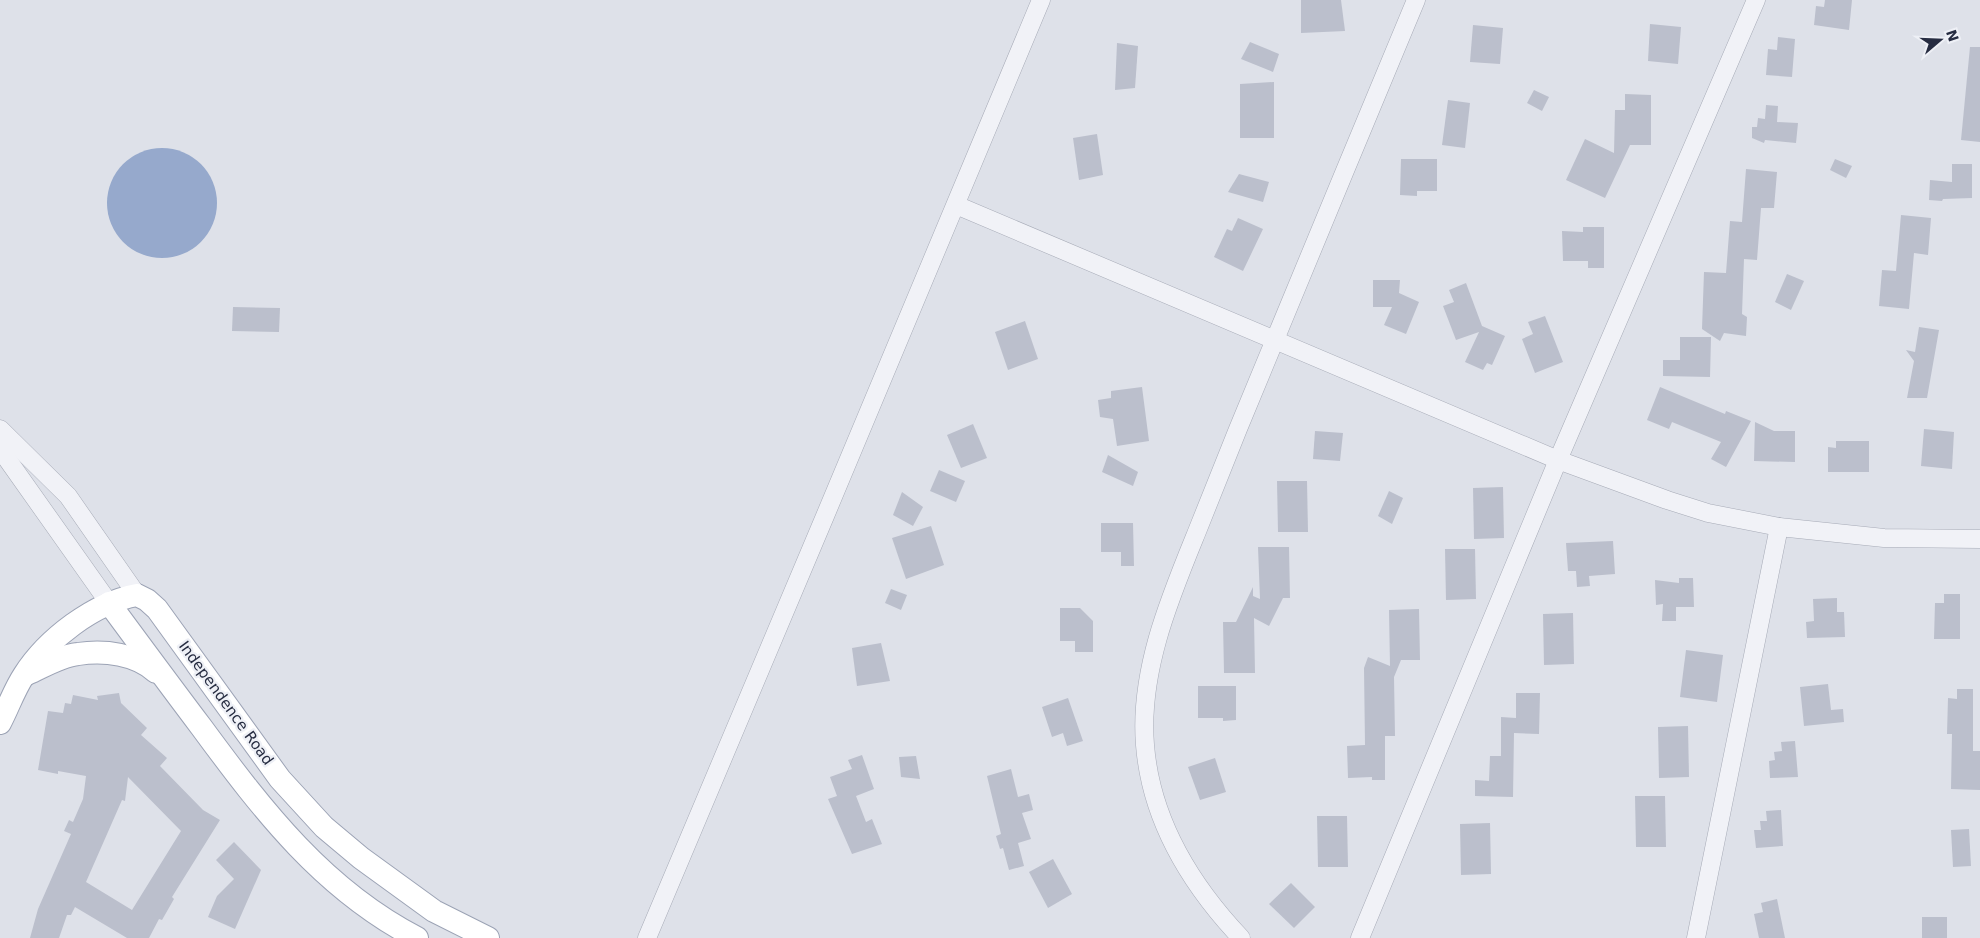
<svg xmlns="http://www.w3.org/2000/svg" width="1980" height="938" viewBox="0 0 1980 938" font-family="'DejaVu Sans',sans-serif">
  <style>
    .water { fill: #96a9cc }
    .building { fill: #bbbfcc; fill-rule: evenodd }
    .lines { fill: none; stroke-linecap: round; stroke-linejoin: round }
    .minor-casing { stroke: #a7abb7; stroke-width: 19 }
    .major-casing { stroke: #9ca3b5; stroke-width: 24 }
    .minor { stroke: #f1f2f7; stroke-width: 18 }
    .major { stroke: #fff; stroke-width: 22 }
    .labels { text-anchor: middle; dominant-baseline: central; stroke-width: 4.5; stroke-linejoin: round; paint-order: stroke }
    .street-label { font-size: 15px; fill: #262c41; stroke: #eef0f6 }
  </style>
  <rect width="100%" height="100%" fill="#dee1e9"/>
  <circle class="water" cx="162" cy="203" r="55"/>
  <g class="building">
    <path d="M1301 0H1341L1345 31 1301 33Z"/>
    <path d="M1825 0H1852L1849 30 1814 25 1816 6 1824 7Z"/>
    <path d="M1650 24 1681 27 1678 64 1648 61Z"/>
    <path d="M1473 25 1503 28 1500 64 1470 62Z"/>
    <path d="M1778 37 1795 39 1792 77 1766 75 1768 49 1777 50Z"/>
    <path d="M1250 42 1279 54 1273 72 1241 59Z"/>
    <path d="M1117 43 1138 46 1135 88 1115 90Z"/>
    <path d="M1970 47H1980V142L1961 140Z"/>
    <path d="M1274 82V138H1240V84Z"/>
    <path d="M1534 90 1549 97 1542 111 1527 103Z"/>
    <path d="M1625 94 1651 95V145H1630L1605 198 1566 180 1585 139 1614 153 1615 110H1625Z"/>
    <path d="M1448 100 1470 103 1465 148 1442 145Z"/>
    <path d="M1766 105 1778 106 1777 122 1798 123 1796 143 1765 140 1764 143 1752 138V127H1757L1758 118 1765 119Z"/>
    <path d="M1097 134 1103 175 1079 180 1073 138Z"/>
    <path d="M1401 159H1437V191H1417V196L1400 195Z"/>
    <path d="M1835 159 1852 166 1846 178 1830 170Z"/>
    <path d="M1952 164H1972V198L1943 199 1942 201 1929 200 1930 180 1952 182Z"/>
    <path d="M1746 169 1777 172 1774 208H1761L1757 260 1744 259 1742 314 1747 317 1746 336 1724 333 1720 341 1702 329 1704 272 1726 273 1730 221 1742 222Z"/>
    <path d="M1239 174 1269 182 1263 202 1228 192Z"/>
    <path d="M1901 215 1931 218 1928 255 1914 253 1909 309 1879 306 1882 270 1896 271Z"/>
    <path d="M1238 218 1263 229 1243 271 1214 257 1227 229 1232 231Z"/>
    <path d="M1583 227H1604V268H1588V261H1563L1562 231 1583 232Z"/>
    <path d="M1787 274 1804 281 1791 310 1775 302Z"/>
    <path d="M1373 280H1400L1399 293 1419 302 1406 334 1384 325 1392 307H1373Z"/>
    <path d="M1466 283 1482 326 1505 336 1492 365 1487 363 1483 370 1465 362 1479 332 1456 340 1443 306 1454 302 1449 290Z"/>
    <path d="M233 307 280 308 279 332 232 331Z"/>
    <path d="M1545 316 1563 362 1535 373 1522 339 1533 334 1528 322Z"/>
    <path d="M1025 321 1038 359 1008 370 995 332Z"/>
    <path d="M1919 327 1939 330 1927 398H1907L1914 361 1906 350 1915 352Z"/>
    <path d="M1680 337H1711L1710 377 1663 376V360H1680Z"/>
    <path d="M1142 387 1149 441 1117 446 1113 419 1100 417 1098 400 1111 398V391Z"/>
    <path d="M1660 387 1725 414 1726 411 1751 421 1726 467 1711 459 1721 442 1672 422 1669 429 1647 420Z"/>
    <path d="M1755 422 1774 431H1795V462L1754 461Z"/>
    <path d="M973 424 987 458 961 468 947 435Z"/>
    <path d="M1924 429 1954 432 1952 469 1921 466Z"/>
    <path d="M1315 431 1343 433 1340 461 1313 459Z"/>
    <path d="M1836 441H1869V472H1828V447L1836 448Z"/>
    <path d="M1108 455 1138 472 1133 486 1102 472Z"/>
    <path d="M939 470 965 481 956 502 930 491Z"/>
    <path d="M1277 481H1307L1308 532H1278Z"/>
    <path d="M1503 487 1504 538 1474 539 1473 488Z"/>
    <path d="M1389 491 1403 498 1392 524 1378 516Z"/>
    <path d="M902 492 923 507 913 526 893 515Z"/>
    <path d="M1101 523H1133L1134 566H1121V552H1101Z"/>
    <path d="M931 526 944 565 906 579 892 538Z"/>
    <path d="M1613 541 1615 574 1589 576 1590 586 1577 587 1576 571H1568L1566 543Z"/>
    <path d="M1258 547H1289L1290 598H1283L1269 626 1254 618 1255 673H1224L1223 622H1236L1253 587V596L1260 599Z"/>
    <path d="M1445 549H1475L1476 599 1446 600Z"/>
    <path d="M1679 578H1693L1694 607H1676V621H1662L1663 604 1656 605 1655 580 1679 583Z"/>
    <path d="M891 589 907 595 901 610 885 603Z"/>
    <path d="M1944 594H1960V639H1934L1935 603H1944Z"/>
    <path d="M1837 598V612H1844L1845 637 1807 638 1806 622 1814 621 1813 599Z"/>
    <path d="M1060 608H1080L1093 621V652H1075V641H1060Z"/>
    <path d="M1419 609 1420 660H1401L1394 677 1395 736H1385V780H1372V777L1348 778 1347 746 1365 745 1364 668 1368 657 1390 666 1389 610Z"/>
    <path d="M1573 613 1574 664 1544 665 1543 614Z"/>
    <path d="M881 643 890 681 857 686 852 648Z"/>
    <path d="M1686 650 1723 655 1717 702 1680 697Z"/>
    <path d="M1828 684 1831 710 1843 709 1844 722 1804 726 1800 687Z"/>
    <path d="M1198 686H1236V720L1223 721V718H1198Z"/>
    <path d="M1957 689H1973V751H1980V790L1951 789 1952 734H1947L1948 698 1957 699Z"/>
    <path d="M119 693 121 703 147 728 141 735 167 758 160 766 203 810 220 820 172 897 174 899 162 920 159 919 149 938H127L75 907 71 915H67L59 938H30L38 909 71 834 64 831 69 820 73 822 83 799 86 776 58 771V774L38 770 48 711 63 713 65 703 71 704 73 695 98 700 97 696ZM128 777 181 831 132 910 86 882 122 800 125 801Z"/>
    <path d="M1516 693H1540L1539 734 1514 733 1513 797 1475 796V780L1489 781 1490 756H1501V717L1516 718Z"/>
    <path d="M1068 698 1083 741 1067 746 1063 733 1052 737 1042 707Z"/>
    <path d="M1688 726 1689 777 1659 778 1658 727Z"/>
    <path d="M1795 741 1798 777 1770 778 1769 761 1775 760 1774 752 1782 751 1781 742Z"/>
    <path d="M862 755 874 789 856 796 866 822 872 819 882 844 852 854 828 799 837 796 830 777 852 769 848 760Z"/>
    <path d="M916 756 920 779 901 777 899 757Z"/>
    <path d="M1215 758 1226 792 1200 800 1188 767Z"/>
    <path d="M1011 769 1018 797 1029 794 1033 810 1022 813 1031 839 1018 843 1024 866 1009 870 1003 848 1000 849 996 836 1001 834 987 776Z"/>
    <path d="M1635 796H1665L1666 847H1636Z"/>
    <path d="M1781 810 1783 846 1756 848 1754 830H1761L1760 821H1767L1766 811Z"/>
    <path d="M1317 816H1347L1348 867H1318Z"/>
    <path d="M1490 823 1491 874 1461 875 1460 824Z"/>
    <path d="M1969 829 1971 866 1953 867 1951 830Z"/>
    <path d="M234 842 261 870 235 929 208 917 217 896 234 879 216 860Z"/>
    <path d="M1053 859 1072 894 1048 908 1029 872Z"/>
    <path d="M1291 883 1315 907 1294 928 1269 904Z"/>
    <path d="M1777 899 1785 938H1759L1754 914 1763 912 1761 903Z"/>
    <rect x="1922" y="917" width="25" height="21"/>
  </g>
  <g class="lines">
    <defs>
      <g id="minor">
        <path d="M956 205 1558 460 1667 500 1708 513 1779 527 1884 538 1980 539"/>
        <path d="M0 429 68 496 137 595"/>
        <path d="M0 449 109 603"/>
        <path d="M647 938C778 625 912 314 1041 0"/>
        <path d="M1241 938C1190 884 1151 821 1145 745 1139 672 1169 600 1196 534 1210 499 1224 464 1238 429 1296 286 1357 143 1416 0"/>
        <path d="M1360 938 1558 460 1756 0"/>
        <path d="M1696 938 1779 527"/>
      </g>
      <g id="major">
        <path d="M109 603C140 645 171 687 202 728 263 811 324 890 417 938"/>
        <path d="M27 674C43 667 60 656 78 654 105 650 136 654 156 672"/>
        <path d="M0 723C8 708 14 690 24 675 47 639 94 603 137 595L147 600 157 609 280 779 324 827 361 858 434 911 488 938"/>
      </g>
    </defs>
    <use href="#minor" class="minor-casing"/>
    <use href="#major" class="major-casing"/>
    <use href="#minor" class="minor"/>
    <use href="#major" class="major"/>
  </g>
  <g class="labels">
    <g class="street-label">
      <text transform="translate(226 703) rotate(54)">Independence Road</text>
    </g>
  </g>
  <g transform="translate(1940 40) rotate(71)" stroke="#eef0f6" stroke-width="4" paint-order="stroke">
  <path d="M0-4L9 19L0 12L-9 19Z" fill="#262c41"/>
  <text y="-8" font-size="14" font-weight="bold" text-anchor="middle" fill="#262c41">N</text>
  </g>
</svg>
